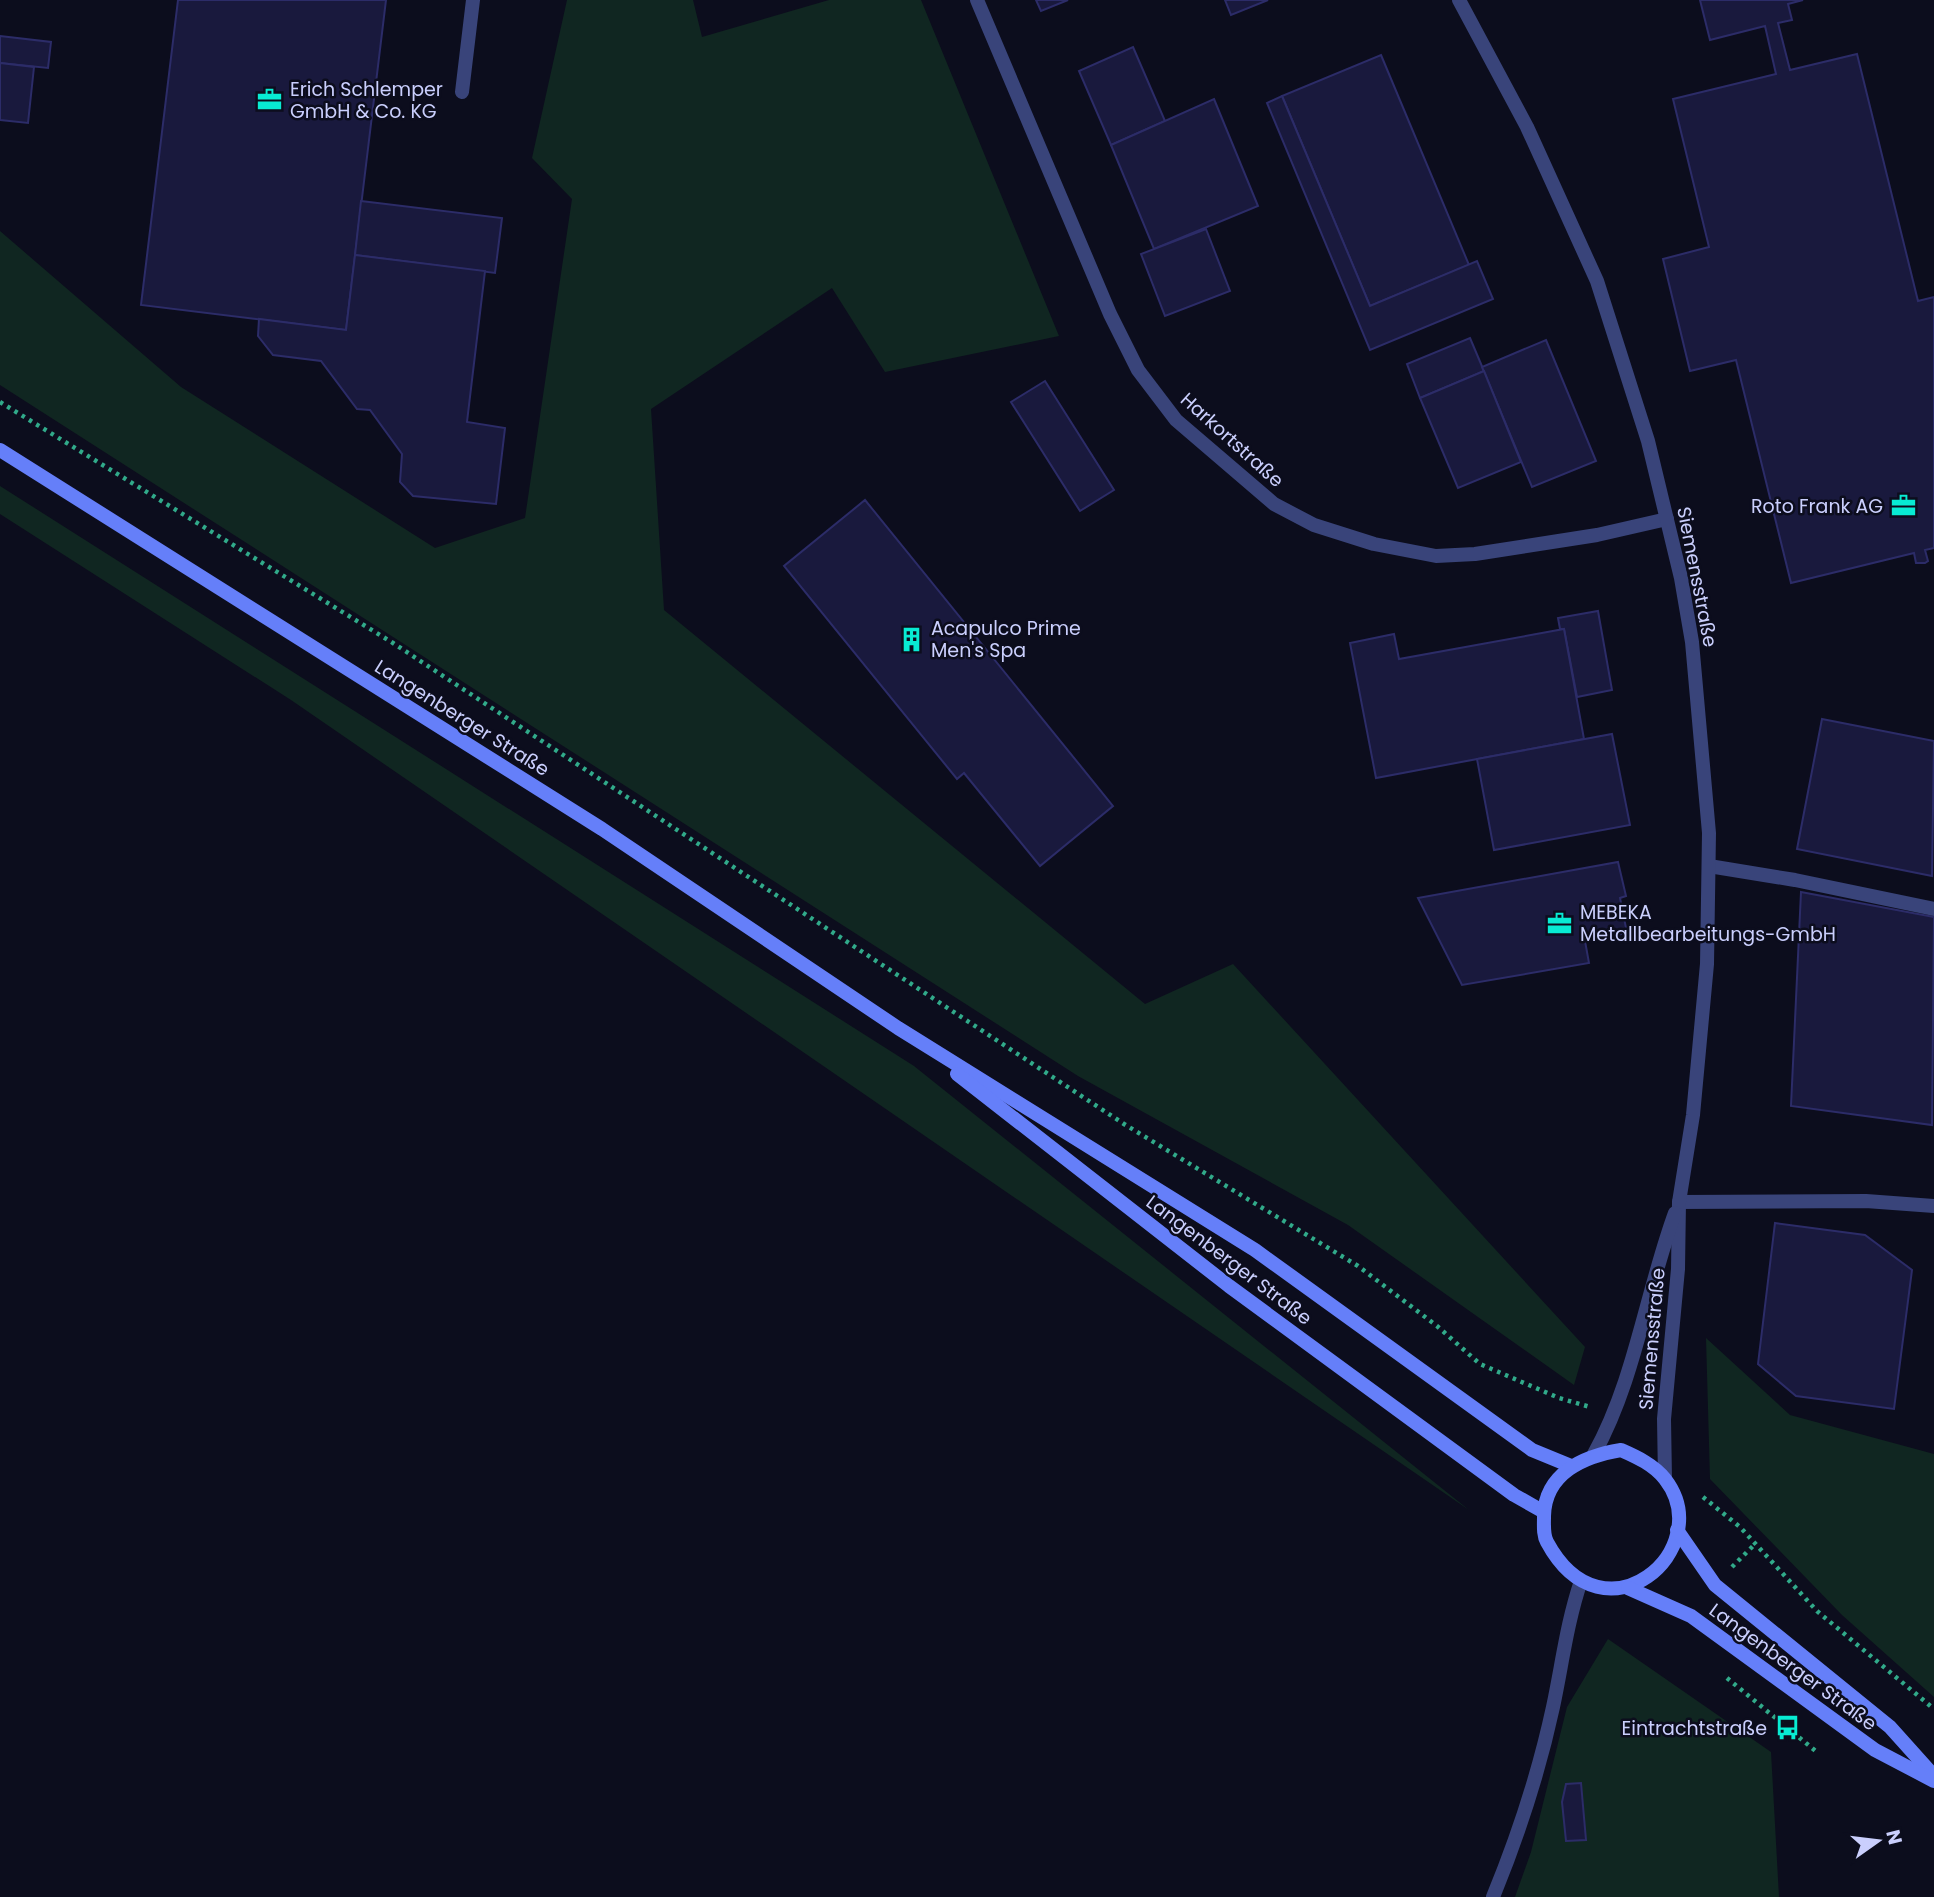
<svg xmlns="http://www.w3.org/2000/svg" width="1934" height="1897" viewBox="0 0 1934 1897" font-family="Poppins,sans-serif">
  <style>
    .green { fill: #102621 }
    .building { fill: #19193d; stroke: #2c2c68; stroke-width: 2 }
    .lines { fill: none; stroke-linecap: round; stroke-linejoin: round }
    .path { stroke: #31aa8a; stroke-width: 4.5; stroke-dasharray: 3.5 5; stroke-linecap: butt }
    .service { stroke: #39447a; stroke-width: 14 }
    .minor { stroke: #39447a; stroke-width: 14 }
    .tertiary { stroke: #39447a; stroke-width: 14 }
    .secondary { stroke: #657ff9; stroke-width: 14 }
    .labels { text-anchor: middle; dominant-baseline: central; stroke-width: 5; stroke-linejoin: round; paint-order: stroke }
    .poi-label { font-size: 19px; fill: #cacffd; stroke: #0c0d1d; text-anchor: start }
    .street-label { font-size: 19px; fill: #cacffd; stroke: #0c0d1d }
  </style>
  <rect width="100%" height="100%" fill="#0c0d1d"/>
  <g class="green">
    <path d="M567 0H693L702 37 829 0H921L1059 336 885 372 832 288 651 409 664 610 1145 1004 1233 964 1585 1347 1574 1385 1348 1225 1078 1076 0 385V231L181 387 435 548 525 518 572 199 532 158Z"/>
    <path d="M0 486 914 1066 1469 1510 291 700 0 514Z"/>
    <path d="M1706 1338 1790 1415 1934 1454V1697L1842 1615 1710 1479Z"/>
    <path d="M1608 1639 1771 1752 1779 1897H1515L1531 1852 1567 1707Z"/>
  </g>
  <g class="building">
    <path d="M178 0H386L346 330 141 305Z"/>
    <path d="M1036 0H1068L1041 11Z"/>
    <path d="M1225 0H1268L1231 15Z"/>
    <path d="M1700 0H1803L1788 4 1792 20 1778 23 1790 70 1857 54 1918 301 1934 297V548L1925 550 1928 561 1925 563H1916L1914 553 1791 583 1736 360 1690 371 1663 259 1709 247 1673 99 1776 74 1765 26 1710 40Z"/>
    <path d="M0 36 51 42 48 68 0 63Z"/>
    <path d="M1133 47 1165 121 1111 145 1079 71Z"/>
    <path d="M1381 55 1469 265 1370 306 1282 96Z"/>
    <path d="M0 63 34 67 28 123 0 120Z"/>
    <path d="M1282 96 1370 306 1477 261 1493 299 1370 350 1267 103Z"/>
    <path d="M1214 99 1258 206 1154 249 1111 145Z"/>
    <path d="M361 201 502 218 495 273 355 255Z"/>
    <path d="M1206 229 1230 291 1165 316 1141 254Z"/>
    <path d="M355 255 485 271 467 422 505 428 496 504 413 496 400 482 402 454 370 410 357 409 321 361 273 355 258 336 259 319 346 330Z"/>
    <path d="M1470 338 1484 371 1420 398 1407 364Z"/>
    <path d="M1546 340 1596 461 1532 487 1482 367Z"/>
    <path d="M1484 371 1521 462 1458 488 1420 398Z"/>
    <path d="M1045 381 1114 490 1080 511 1011 402Z"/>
    <path d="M865 500 1113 806 1040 866 964 773 957 779 784 566Z"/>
    <path d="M1598 611 1612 690 1577 697 1564 629H1560L1558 618Z"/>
    <path d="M1564 629 1584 739 1376 778 1350 643 1394 634 1399 659Z"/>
    <path d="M1822 719 1934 741 1932 876 1797 849Z"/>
    <path d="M1612 734 1630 825 1494 850 1477 759Z"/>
    <path d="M1618 862 1626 896 1620 898 1627 933 1585 941 1589 963 1462 985 1418 898Z"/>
    <path d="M1801 892 1934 917 1932 1125 1791 1106Z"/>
    <path d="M1775 1223 1865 1235 1912 1270 1894 1409 1796 1396 1758 1364Z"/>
    <path d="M1581 1783 1586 1840 1566 1841 1562 1802 1566 1784Z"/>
  </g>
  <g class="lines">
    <g class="path">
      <path d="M0 402 393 643 1124 1124 1358 1266 1437 1326 1480 1364 1559 1398 1590 1407"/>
      <path d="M1703 1497 1740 1527 1817 1611 1934 1709"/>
      <path d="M1732 1567 1756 1543"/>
      <path d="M1727 1678 1818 1753"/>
    </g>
    <g class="service">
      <path d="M462 92 473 0"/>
      <path d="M1709 866 1795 880 1934 909"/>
      <path d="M1679 1202 1866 1201 1934 1206"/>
      <path d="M1493 1897C1518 1836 1539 1772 1553 1707 1562 1665 1567 1622 1581 1581"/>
    </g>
    <path class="minor" d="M977 0 1110 314 1138 370 1176 420 1274 504 1314 525 1374 544 1436 556 1475 554 1597 535 1667 519"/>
    <g class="tertiary">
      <path d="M1459 0 1527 127 1597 281 1648 441 1681 578 1692 642 1709 833 1707 964 1693 1115 1679 1202 1678 1269 1664 1419 1665 1479"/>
      <path d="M1594 1454C1635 1380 1646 1292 1675 1213"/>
    </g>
    <g class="secondary">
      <path d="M0 450 602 829 898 1028 1255 1250 1532 1450 1571 1466"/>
      <path d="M957 1074 1229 1286 1514 1495 1544 1512"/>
      <path d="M1621 1450C1637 1457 1654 1465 1665 1479 1719 1549 1604 1648 1547 1542 1543 1535 1544 1525 1544 1516 1545 1473 1584 1456 1621 1450Z"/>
      <path d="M1677 1530 1715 1585 1890 1727 1934 1776"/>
      <path d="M1628 1588 1691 1616 1875 1750 1934 1781"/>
    </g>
  </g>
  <defs>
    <symbol id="office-bare" viewBox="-9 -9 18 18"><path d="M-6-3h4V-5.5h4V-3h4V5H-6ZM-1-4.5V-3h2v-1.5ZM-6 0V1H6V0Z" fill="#08ebd3" stroke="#0c0d1d" stroke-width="2.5" paint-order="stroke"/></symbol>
    <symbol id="building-bare" viewBox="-9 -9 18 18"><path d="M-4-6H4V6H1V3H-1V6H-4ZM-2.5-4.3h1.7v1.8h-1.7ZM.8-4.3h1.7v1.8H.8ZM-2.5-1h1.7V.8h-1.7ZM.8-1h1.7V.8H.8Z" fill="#08ebd3" stroke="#0c0d1d" stroke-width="2.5" paint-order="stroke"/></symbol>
    <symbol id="bus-bare" viewBox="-9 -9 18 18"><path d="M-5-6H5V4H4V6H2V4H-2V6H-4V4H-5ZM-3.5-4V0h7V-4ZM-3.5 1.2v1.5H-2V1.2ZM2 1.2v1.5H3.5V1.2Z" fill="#08ebd3" stroke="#0c0d1d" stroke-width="2.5" paint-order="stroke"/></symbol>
  </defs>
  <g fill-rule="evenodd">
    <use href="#office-bare" x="252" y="82" width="35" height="35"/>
    <use href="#office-bare" x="1886" y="488" width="35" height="35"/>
    <use href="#building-bare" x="894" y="622" width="35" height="35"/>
    <use href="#office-bare" x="1542" y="906" width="35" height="35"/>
    <use href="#bus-bare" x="1770" y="1710" width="35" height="35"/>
  </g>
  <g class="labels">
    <g class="poi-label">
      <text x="290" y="89">Erich Schlemper<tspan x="290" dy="22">GmbH &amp; Co. KG</tspan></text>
      <text x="1883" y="506" text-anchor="end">Roto Frank AG</text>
      <text x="931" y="628">Acapulco Prime<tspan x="931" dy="22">Men's Spa</tspan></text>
      <text x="1580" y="912">MEBEKA<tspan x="1580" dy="22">Metallbearbeitungs-GmbH</tspan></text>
      <text x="1767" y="1728" text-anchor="end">Eintrachtstraße</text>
    </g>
    <g class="street-label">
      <text transform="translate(1232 440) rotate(42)">Harkortstraße</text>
      <text transform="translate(1697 577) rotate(79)">Siemensstraße</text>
      <text transform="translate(462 718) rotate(32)">Langenberger Straße</text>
      <text transform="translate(1229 1260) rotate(37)">Langenberger Straße</text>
      <text transform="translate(1652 1339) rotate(-85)">Siemensstraße</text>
      <text transform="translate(1793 1667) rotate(36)">Langenberger Straße</text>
    </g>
  </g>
  <g transform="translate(1878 1841) rotate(76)" stroke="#0c0d1d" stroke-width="5" paint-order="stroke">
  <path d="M0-5L12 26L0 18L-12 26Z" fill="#cacffd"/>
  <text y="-10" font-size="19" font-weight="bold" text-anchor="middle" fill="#cacffd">N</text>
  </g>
</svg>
